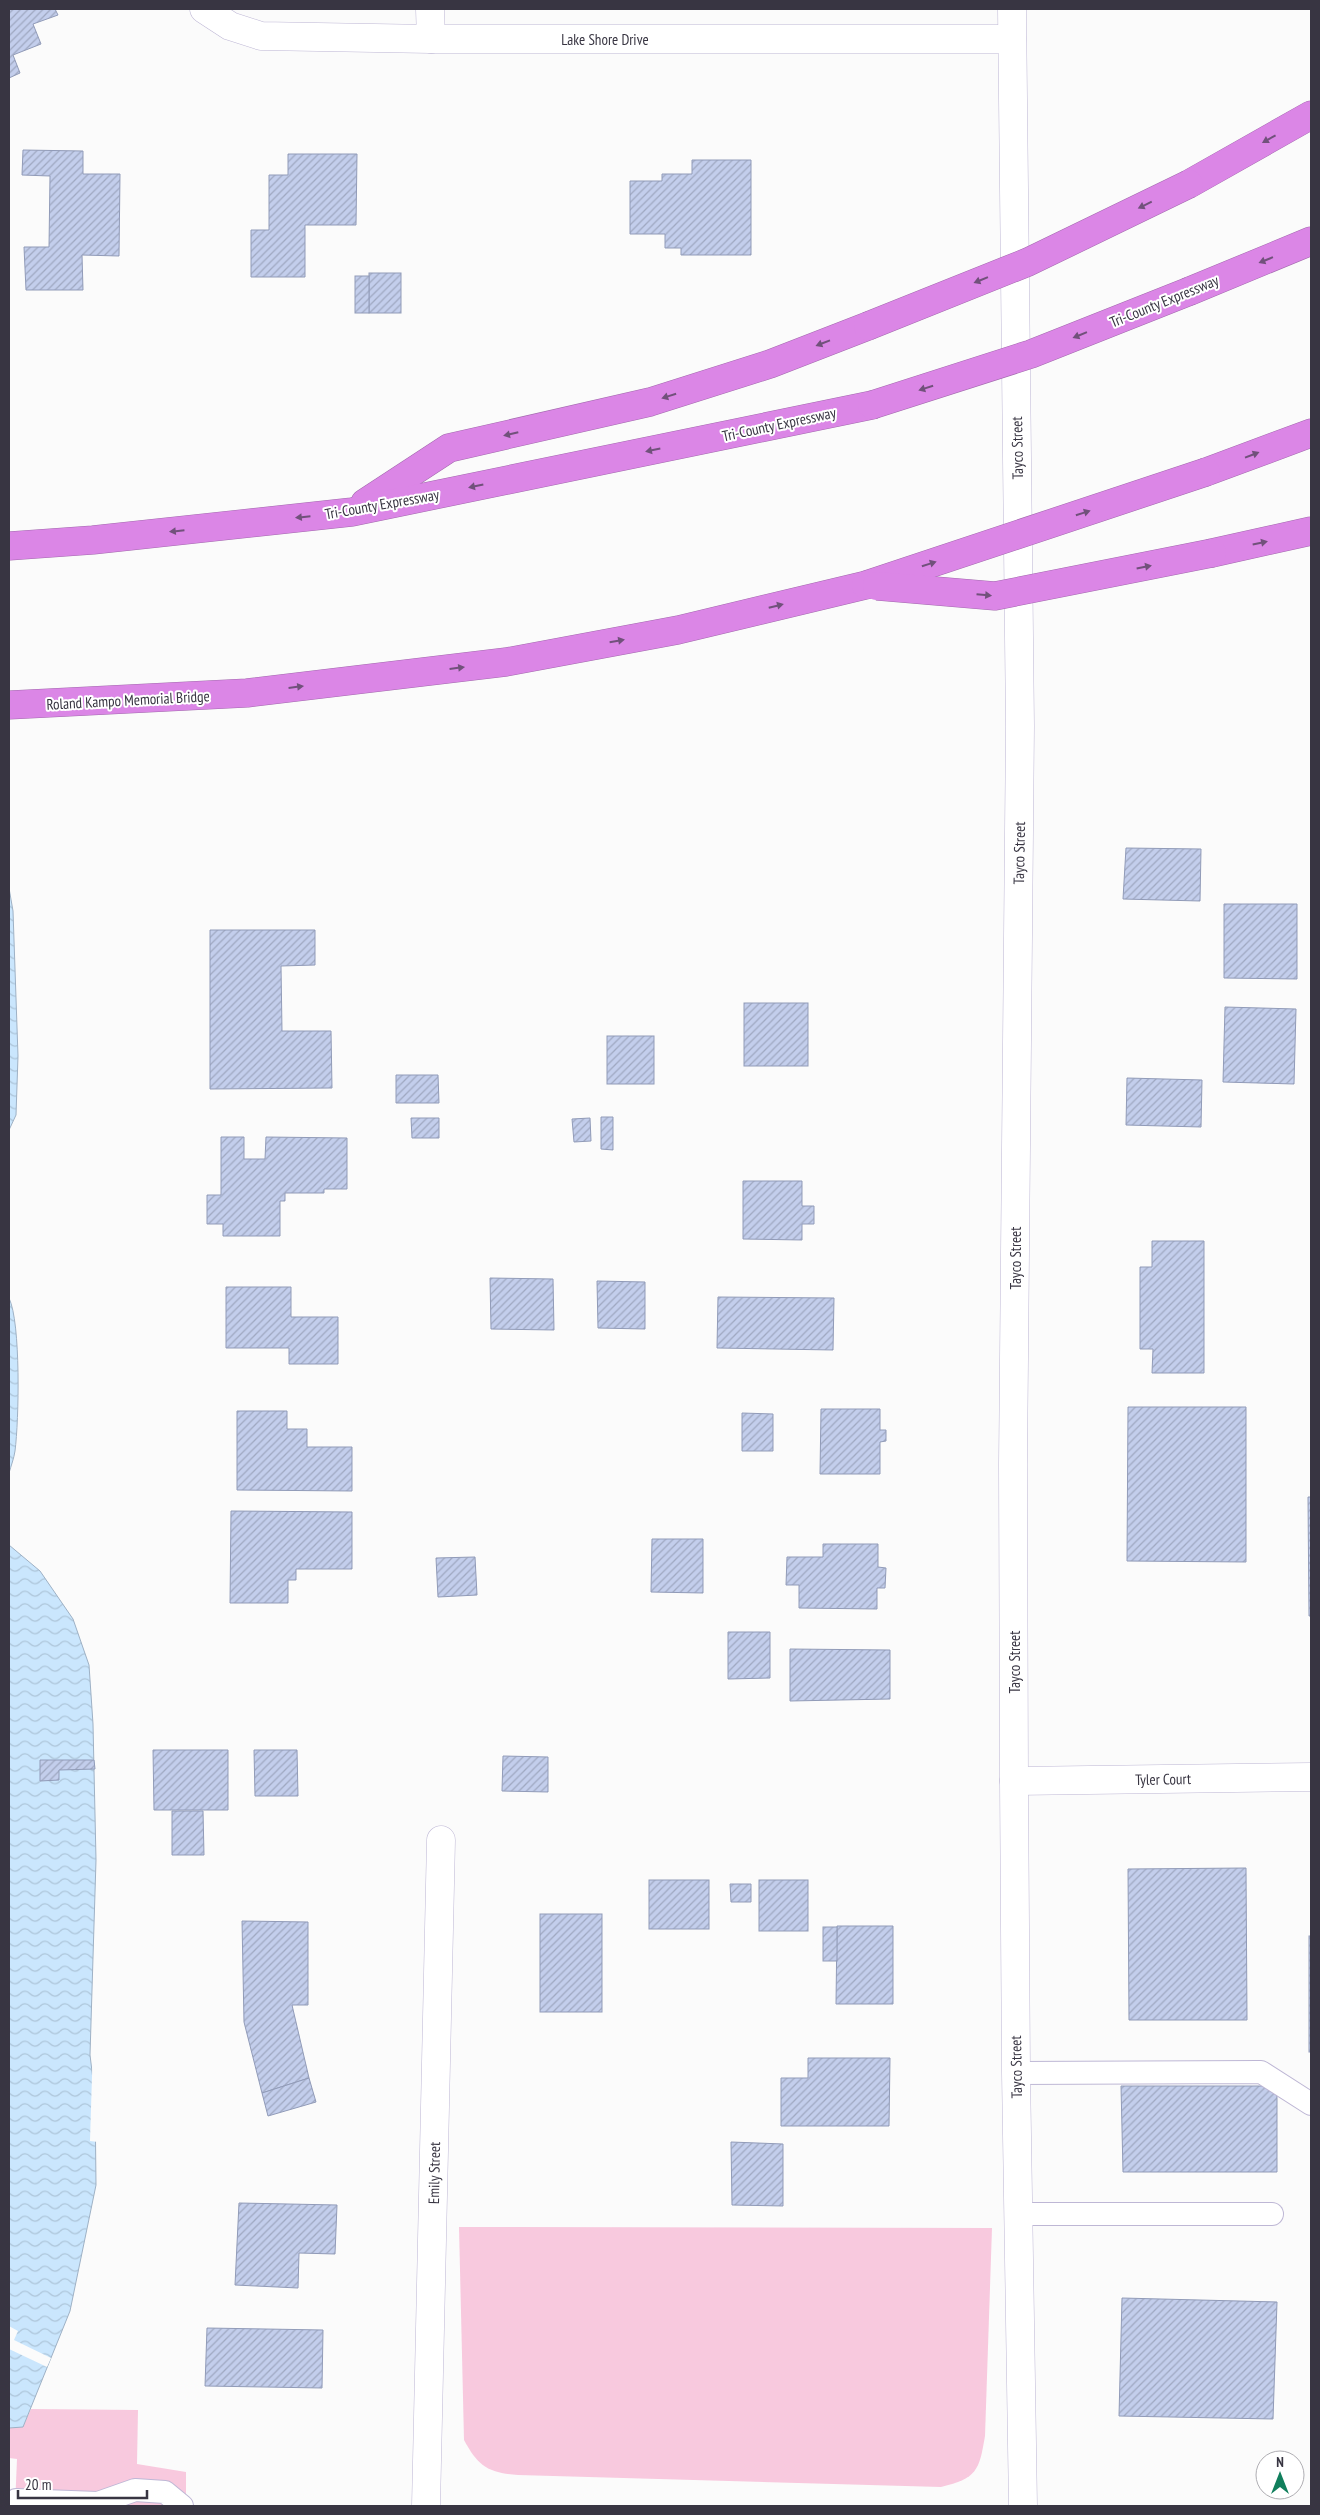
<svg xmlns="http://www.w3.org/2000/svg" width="1320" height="2515" viewBox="0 0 1320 2515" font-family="'PT Sans Narrow',sans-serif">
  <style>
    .park { fill: #f8c9de }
    .water { fill: url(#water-waves); stroke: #9eb1c5 }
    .pier { fill: #fbfbfb }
    .building { fill: url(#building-hatch); stroke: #919bb8 }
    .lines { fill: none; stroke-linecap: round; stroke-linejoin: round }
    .lane-casing { stroke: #beb7d5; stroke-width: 24 }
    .street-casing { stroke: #beb7d5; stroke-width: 29 }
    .highway-casing { stroke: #a26aad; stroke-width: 29 }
    .lane { stroke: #fff; stroke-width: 22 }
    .street { stroke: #fff; stroke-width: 28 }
    .highway { stroke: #db86e6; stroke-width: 28 }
    .highway-bridge-casing { stroke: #a26aad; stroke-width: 29; stroke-linecap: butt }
    .highway-bridge { stroke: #db86e6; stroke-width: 28 }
    .oneway { fill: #71517b }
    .labels { text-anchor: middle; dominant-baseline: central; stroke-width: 4; stroke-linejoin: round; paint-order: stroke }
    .street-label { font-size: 15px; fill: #383542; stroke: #fff }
  </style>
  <defs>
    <pattern id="water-waves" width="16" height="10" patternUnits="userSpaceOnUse" patternTransform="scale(1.25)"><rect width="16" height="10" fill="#cae6fd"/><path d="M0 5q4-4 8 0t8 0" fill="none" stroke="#aec6da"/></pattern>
    <pattern id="building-hatch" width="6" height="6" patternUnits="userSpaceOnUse" patternTransform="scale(1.25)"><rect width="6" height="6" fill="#c3ceec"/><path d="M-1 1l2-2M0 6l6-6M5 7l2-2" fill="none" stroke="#9fa8c1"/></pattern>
  </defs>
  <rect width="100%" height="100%" fill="#fbfbfb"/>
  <g class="park">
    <path d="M459 2227 992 2228 985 2436C979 2471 977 2478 941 2487L518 2475C488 2473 478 2466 464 2440Z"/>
    <path d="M31 2409 138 2410 137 2464 186 2472V2506H15L17 2459 9 2458V2428L23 2426Z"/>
  </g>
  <g class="water">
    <path d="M9 888 13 911 18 1056 16 1115 9 1130Z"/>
    <path d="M9 1298C21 1323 19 1420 15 1451 14 1458 11 1466 9 1473Z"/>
    <path d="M9 1545 40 1571 73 1619 89 1665 93 1724 96 1860 90 2055 95 2096 96 2185 70 2311 23 2427 9 2428Z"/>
  </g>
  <g class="pier">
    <path d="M95 1979 93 2055 98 2096V2142L90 2141Z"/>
    <path d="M9 2326 18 2331 14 2340 51 2358 47 2367 9 2349Z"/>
  </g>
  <g class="building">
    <path d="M9 9H55L58 15 33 24 41 44 13 55 20 73 9 78Z"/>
    <path d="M23 150 83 151V174H120L119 256 82 255 83 290H26L24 247H49L50 176 22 175Z"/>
    <path d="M288 154H357L356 225H305V277H251V230H269V175H288Z"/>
    <path d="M692 160H751V255H681V248H665V234H630V181H662V174H692Z"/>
    <rect x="369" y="273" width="32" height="40"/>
    <rect x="355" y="276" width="14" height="37"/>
    <path d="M1126 848 1201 849 1200 901 1123 899Z"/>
    <path d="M1224 904H1297V979L1224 978Z"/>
    <path d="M210 930H315V965L281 966 282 1031H331L332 1088 210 1089Z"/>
    <rect x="744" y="1003" width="64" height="63"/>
    <path d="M1225 1007 1296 1009 1294 1084 1223 1082Z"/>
    <rect x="607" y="1036" width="47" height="48"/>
    <path d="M396 1075H438L439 1103H396Z"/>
    <path d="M1127 1078 1202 1080 1201 1127 1126 1125Z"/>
    <path d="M601 1117H613V1150L601 1149Z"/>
    <path d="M411 1118H439V1138H412Z"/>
    <path d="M590 1118 591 1141 574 1142 572 1119Z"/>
    <path d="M221 1137H244V1159H265L266 1137 347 1138V1189H324V1193H285V1201H280V1236H223V1224H207V1195H221Z"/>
    <path d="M743 1181H802V1206H814V1224H802V1240L743 1239Z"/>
    <path d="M1152 1241H1204V1373H1152L1153 1349H1140V1267H1152Z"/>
    <path d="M490 1278 553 1279 554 1330 491 1329Z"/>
    <path d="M597 1281 645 1282V1329L598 1328Z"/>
    <path d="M226 1287H291V1317H338V1364H289V1348H226Z"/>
    <path d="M718 1297 834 1298 833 1350 717 1348Z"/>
    <path d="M1128 1407H1246V1562L1127 1561Z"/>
    <path d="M821 1409H880V1430H886V1441L880 1442V1474H820Z"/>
    <path d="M237 1411H287V1429H307V1447H352V1491L237 1490Z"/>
    <path d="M742 1413 773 1414V1451H742Z"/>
    <path d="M1308 1497H1311V1616H1309Z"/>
    <path d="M231 1511 352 1512V1569H296V1580H288V1603H230Z"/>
    <path d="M652 1539H703V1593L651 1592Z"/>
    <path d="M823 1544H878V1567L886 1568 885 1588H877V1609L799 1608V1585H786L787 1557H823Z"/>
    <path d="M475 1557 477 1595 438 1597 436 1558Z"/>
    <path d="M728 1632H770V1678L728 1679Z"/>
    <path d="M790 1649 890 1650V1699L790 1701Z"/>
    <path d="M153 1750H228V1810H154Z"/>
    <path d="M254 1750H297L298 1796H255Z"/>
    <path d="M503 1756 548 1757V1792L502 1791Z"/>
    <path d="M40 1760H94L95 1769 59 1770V1780L40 1781Z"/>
    <path d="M172 1811H203L204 1855H172Z"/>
    <path d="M1246 1868 1247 2020H1129L1128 1869Z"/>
    <rect x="649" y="1880" width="60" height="49"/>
    <rect x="759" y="1880" width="49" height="51"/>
    <path d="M730 1884H751V1902H731Z"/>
    <rect x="540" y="1914" width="62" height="98"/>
    <path d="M242 1921 308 1922V2005H292L309 2078 262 2093 244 2022Z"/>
    <path d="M837 1926H893V2004H836Z"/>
    <rect x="823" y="1927" width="14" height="34"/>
    <rect x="1309" y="1936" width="2" height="116"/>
    <path d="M808 2058H890L889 2126H781V2078H808Z"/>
    <path d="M309 2078 316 2102 268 2116 262 2093Z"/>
    <path d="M1121 2086H1277V2172H1123Z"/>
    <path d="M731 2142 783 2144V2206L732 2205Z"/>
    <path d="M239 2203 337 2205 335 2254 299 2253 298 2288 235 2285Z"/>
    <path d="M1122 2298 1277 2302 1273 2419 1119 2416Z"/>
    <path d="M207 2328 323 2330 322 2388 205 2386Z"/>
  </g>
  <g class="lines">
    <defs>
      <g id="lane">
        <path d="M1016 2073 1261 2072 1311 2104"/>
        <path d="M1018 2214H1272"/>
        <path d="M16 2500 98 2503 135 2490 165 2492 182 2506"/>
      </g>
      <g id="street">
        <path d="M204 9 230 26 261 36 431 39H1012"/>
        <path d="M430 9 431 39"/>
        <path d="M1012 9 1020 726 1013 1464 1014 1781 1016 2073 1023 2506"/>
        <path d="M1014 1781 1311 1777"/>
        <path d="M426 2506 441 1840"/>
      </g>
      <g id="highway">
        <path d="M1189 184 1311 115"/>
        <path d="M1190 291 1311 241"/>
        <path d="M1206 472 1311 433"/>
        <path d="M365 503 449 448 650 402 770 364 868 326"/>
        <path d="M9 546 93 540 352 512 872 405"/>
        <path d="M1212 553 1311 531"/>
        <path d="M9 705 247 693 506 662 678 630 866 585"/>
      </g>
    </defs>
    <use href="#lane" class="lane-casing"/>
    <use href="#street" class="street-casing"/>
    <use href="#highway" class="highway-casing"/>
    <use href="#lane" class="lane"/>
    <use href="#street" class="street"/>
    <use href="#highway" class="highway"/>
    <defs>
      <g id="highway-bridge">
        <path d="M868 326 1028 262 1189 184"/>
        <path d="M872 405 1031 354 1190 291"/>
        <path d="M866 585 1206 472"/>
        <path d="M877 586 995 596 1212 553"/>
      </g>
    </defs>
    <use href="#highway-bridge" class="highway-bridge-casing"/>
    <use href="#highway-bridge" class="highway-bridge"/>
  </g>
  <defs><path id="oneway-solid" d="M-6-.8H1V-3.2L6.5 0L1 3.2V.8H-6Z" transform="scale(1.25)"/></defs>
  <g class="oneway">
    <use href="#oneway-solid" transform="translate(1269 139) rotate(151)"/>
    <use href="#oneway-solid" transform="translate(1145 205) rotate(154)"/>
    <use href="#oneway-solid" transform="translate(1266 260) rotate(158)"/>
    <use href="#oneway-solid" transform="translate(981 280) rotate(158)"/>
    <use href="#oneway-solid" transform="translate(1080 335) rotate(158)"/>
    <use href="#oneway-solid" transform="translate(823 343) rotate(159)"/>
    <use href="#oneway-solid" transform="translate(926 388) rotate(162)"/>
    <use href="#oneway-solid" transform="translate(669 396) rotate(162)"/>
    <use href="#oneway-solid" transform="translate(511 434) rotate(167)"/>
    <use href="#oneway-solid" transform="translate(653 450) rotate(168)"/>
    <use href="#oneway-solid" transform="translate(1252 455) rotate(-21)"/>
    <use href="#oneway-solid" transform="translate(476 486) rotate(168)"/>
    <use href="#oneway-solid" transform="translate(1083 513) rotate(-18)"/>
    <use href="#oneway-solid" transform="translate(303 517) rotate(174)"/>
    <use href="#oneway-solid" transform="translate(177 531) rotate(174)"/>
    <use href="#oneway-solid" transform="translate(1260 543) rotate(-12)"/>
    <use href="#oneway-solid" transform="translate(929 564) rotate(-18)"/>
    <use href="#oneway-solid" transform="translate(1144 567) rotate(-11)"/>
    <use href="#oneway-solid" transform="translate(984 595) rotate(5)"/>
    <use href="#oneway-solid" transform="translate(776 606) rotate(-14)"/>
    <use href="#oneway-solid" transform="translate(617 641) rotate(-10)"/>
    <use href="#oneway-solid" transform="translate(457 668) rotate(-7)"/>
    <use href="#oneway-solid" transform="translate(296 687) rotate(-7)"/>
  </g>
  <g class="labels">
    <g class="street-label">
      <text x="605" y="39">Lake Shore Drive</text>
      <text transform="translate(1164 301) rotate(-22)">Tri-County Expressway</text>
      <text transform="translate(779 424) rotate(-12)">Tri-County Expressway</text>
      <text transform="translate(1017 448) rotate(-91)">Tayco Street</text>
      <text transform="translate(382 504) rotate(-10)">Tri-County Expressway</text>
      <text transform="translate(128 700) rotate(-3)">Roland Kampo Memorial Bridge</text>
      <text transform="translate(1019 853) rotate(-89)">Tayco Street</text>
      <text transform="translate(1015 1258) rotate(-90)">Tayco Street</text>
      <text transform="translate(1014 1662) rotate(-90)">Tayco Street</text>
      <text transform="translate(1163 1779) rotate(-1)">Tyler Court</text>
      <text transform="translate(1016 2067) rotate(-91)">Tayco Street</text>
      <text transform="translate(434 2173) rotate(-89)">Emily Street</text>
    </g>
  </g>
  <rect width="1320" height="2515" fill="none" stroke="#383542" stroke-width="20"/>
  <g transform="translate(1280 2475)"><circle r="24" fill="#ffffff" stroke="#afaeb3"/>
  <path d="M0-4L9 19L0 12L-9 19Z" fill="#117f5c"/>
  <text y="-8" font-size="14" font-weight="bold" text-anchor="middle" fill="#383542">N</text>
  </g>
  <path d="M18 2490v8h129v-8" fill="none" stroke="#383542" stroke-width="2.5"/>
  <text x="25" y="2490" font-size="15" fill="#383542" stroke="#ffffff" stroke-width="4" paint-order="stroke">20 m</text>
</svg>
